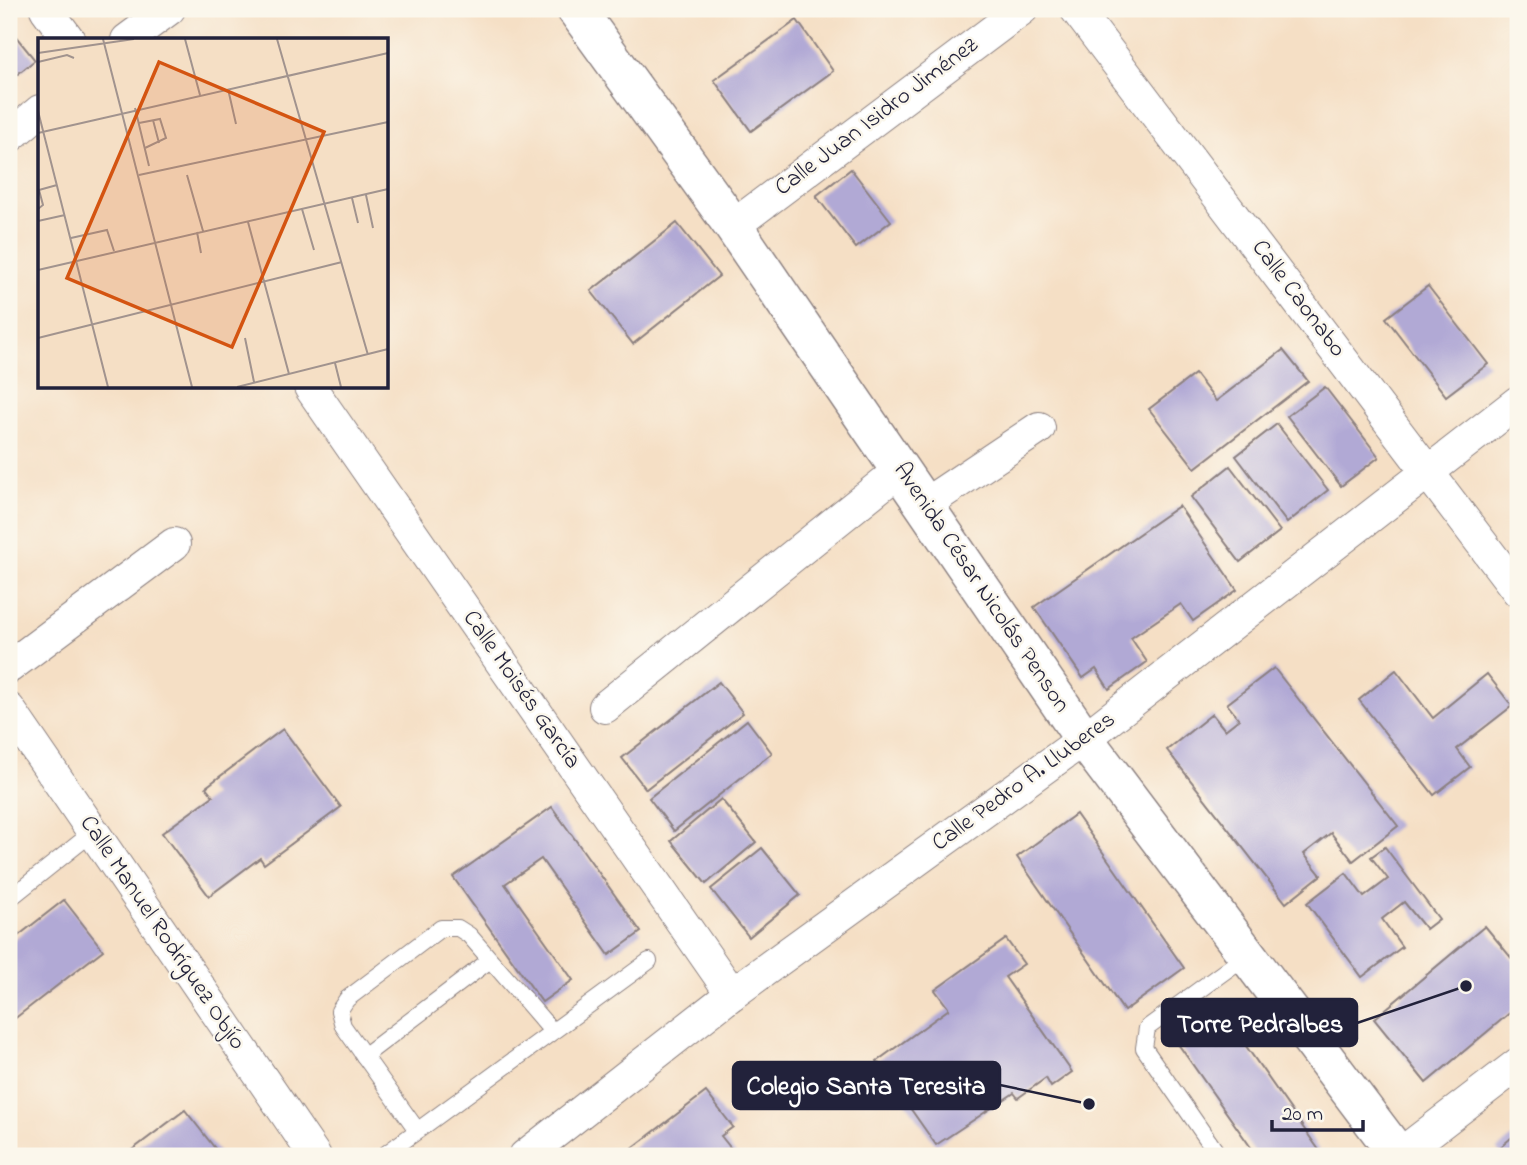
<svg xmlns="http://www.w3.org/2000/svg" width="1527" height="1165" viewBox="0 0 1527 1165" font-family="'Indie Flower',sans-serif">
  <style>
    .building { fill: #b1a9d5 }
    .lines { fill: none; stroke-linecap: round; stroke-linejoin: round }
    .lane-casing { stroke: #8c8080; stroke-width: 18 }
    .street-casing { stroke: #8c8080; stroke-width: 34 }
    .secondary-casing { stroke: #8c8080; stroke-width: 41 }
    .lane { stroke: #fff; stroke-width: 16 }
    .street { stroke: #fff; stroke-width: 32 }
    .secondary { stroke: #fff; stroke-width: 38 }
    .labels { text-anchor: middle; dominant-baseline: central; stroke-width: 5; stroke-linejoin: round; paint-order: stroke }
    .street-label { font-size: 24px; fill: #22223b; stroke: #fbf7ec }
    .inset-road { fill: none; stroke: #a1938e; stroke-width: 2 }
    .view { fill: #d45411; fill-opacity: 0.15; stroke: #d45411; stroke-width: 3.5 }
    .inset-edge { fill: none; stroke: #22223b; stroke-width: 3.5 }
    .leader { fill: none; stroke: #22223b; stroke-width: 2.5 }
    .callout-dot { fill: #22223b; stroke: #fbf7ec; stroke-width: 2.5 }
    .callout { fill: #22223b; stroke: #22223b; stroke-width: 2.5 }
    .callout-label { font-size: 26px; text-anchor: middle; font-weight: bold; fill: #fff }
  </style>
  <rect width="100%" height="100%" fill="#fbf7ec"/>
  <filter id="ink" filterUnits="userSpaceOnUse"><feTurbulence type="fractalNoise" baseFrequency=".0143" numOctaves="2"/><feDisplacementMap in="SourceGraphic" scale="14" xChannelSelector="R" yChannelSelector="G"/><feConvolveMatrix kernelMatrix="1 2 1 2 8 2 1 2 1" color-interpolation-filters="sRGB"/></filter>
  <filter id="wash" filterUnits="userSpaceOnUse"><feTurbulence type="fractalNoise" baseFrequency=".00686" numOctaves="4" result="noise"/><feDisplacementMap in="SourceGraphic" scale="28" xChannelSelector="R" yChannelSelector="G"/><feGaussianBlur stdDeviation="1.57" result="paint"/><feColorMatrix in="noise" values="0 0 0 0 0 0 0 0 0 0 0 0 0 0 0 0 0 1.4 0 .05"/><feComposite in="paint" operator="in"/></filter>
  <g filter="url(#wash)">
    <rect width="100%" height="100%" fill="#f5dfc5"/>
    <g id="blocks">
      <g class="building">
        <path d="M797 20 833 71 751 131 714 80Z"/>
        <path d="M9 28 35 60 9 81Z"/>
        <path d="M851 169 891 221 856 248 816 196Z"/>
        <path d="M677 223 719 276 633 344 591 291Z"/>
        <path d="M1428 286 1488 364 1446 396 1386 318Z"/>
        <path d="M1283 350 1308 381 1195 468 1149 409 1195 374 1216 401Z"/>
        <path d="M1325 387 1379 457 1341 486 1287 416Z"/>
        <path d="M1277 424 1328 490 1287 523 1236 456Z"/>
        <path d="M1230 466 1280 531 1240 562 1191 497Z"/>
        <path d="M1179 506 1237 590 1193 621 1181 604 1131 638 1147 662 1109 689 1096 669 1083 678 1034 607Z"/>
        <path d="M1274 668 1398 826 1353 861 1331 833 1304 854 1321 875 1286 903 1167 750 1212 714 1225 730 1239 719 1227 704Z"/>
        <path d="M1396 670 1433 718 1487 674 1512 706 1457 749 1470 767 1434 795 1359 700Z"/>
        <path d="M719 682 743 713 646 789 622 758Z"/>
        <path d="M747 720 772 753 674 831 649 798Z"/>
        <path d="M283 729 341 807 264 864 260 858 209 896 162 833 213 796 206 787Z"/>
        <path d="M721 799 756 842 706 884 671 841Z"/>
        <path d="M552 807 641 932 609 955 541 859 505 884 573 980 542 1002 453 877Z"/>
        <path d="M1076 814 1184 968 1124 1011 1017 857Z"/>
        <path d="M1385 847 1439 919 1426 929 1404 902 1382 919 1402 947 1362 977 1307 903 1346 873 1364 897 1388 879 1371 857Z"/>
        <path d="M762 848 800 895 749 937 711 889Z"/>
        <path d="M64 900 103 950 9 1023V943Z"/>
        <path d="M1485 926 1518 966V1006L1426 1083 1374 1019Z"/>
        <path d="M1006 939 1024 964 1005 977 1072 1072 1051 1087 1046 1078 1018 1098 1014 1093 936 1145 877 1061 949 1009 935 990Z"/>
        <path d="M1190 1006 1218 1045 1236 1032 1319 1150 1311 1156H1257L1164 1024Z"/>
        <path d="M706 1092 733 1127 721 1136 737 1156H622Z"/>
        <path d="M185 1110 221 1156H124Z"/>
        <path d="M1518 1132V1156H1502L1497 1150Z"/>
      </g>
    </g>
  </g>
  <g filter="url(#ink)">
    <use href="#blocks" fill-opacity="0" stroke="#8c8080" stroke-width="2"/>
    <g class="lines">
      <defs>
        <g id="lane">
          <path d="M9 899 93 832"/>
          <path d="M364 1056 490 960"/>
          <path d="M417 1130 343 1026 339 1011 347 999 441 928H458L469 935 552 1031"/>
          <path d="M383 1156 649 961"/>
          <path d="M1219 1156 1144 1048 1147 1028 1247 955"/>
        </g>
        <g id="street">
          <path d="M46 9 69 40"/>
          <path d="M1076 9 1518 591"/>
          <path d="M127 40 169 9"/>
          <path d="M9 137 40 111"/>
          <path d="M733 226 1022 9"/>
          <path d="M310 387 732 994"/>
          <path d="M924 505 1039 428"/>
          <path d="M9 667 174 544"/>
          <path d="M605 707 900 470"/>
          <path d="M9 709 315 1156"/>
          <path d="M525 1156 732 994 1084 739 1518 402"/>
          <path d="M1398 1156 1518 1064"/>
        </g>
        <path id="secondary" d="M576 9 733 226 1084 739 1399 1156"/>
      </defs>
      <use href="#lane" class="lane-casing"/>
      <use href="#street" class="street-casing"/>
      <use href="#secondary" class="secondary-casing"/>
      <use href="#lane" class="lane"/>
      <use href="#street" class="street"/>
      <use href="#secondary" class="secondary"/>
    </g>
  </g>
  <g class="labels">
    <g class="street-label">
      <text transform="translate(877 117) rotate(-37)">Calle Juan Isidro Jiménez</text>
      <text transform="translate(1298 299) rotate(53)">Calle Caonabo</text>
      <text transform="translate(981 588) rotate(56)">Avenida César Nicolás Penson</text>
      <text transform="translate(521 690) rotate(55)">Calle Moisés García</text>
      <text transform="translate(1024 782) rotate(-36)">Calle Pedro A. Lluberes</text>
      <text transform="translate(162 933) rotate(56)">Calle Manuel Rodríguez Objío</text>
    </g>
  </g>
  <g transform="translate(38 38)">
    <rect width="350" height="350" fill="#f5dfc5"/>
    <path class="inset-road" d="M65 1 154 349M147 1 162 57M239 1 330 317M0 15 96 1M0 24 29 17 36 20M190 51 198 86M97 70 111 128M0 73 70 349M115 82 121 105M101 85 122 81 128 100 107 110M0 95 350 15M101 137 350 84M149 137 165 193M328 157 335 190M314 160 320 185M0 171 5 167 1 152 19 147M264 171 276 212M0 183 27 177M210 184 251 336M159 194 163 215M33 200 69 192 76 213M0 232 350 151M0 300 304 224M207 300 216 344M297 325 303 349M199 349 350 311"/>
    <path class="view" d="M121 24 286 94 194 309 29 240Z"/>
    <rect width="350" height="350" class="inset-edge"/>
  </g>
  <path class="leader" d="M1466 986L1357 1023M1089 1104L1000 1085"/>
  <g class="callout-dot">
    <circle cx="1466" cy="986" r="7"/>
    <circle cx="1089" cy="1104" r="7"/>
  </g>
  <g class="callout">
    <rect x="1162" y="999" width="195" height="47" rx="7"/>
    <rect x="733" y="1062" width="267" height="47" rx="7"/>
  </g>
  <g class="callout-label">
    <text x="1260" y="1032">Torre Pedralbes</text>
    <text x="866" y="1094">Colegio Santa Teresita</text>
  </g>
  <rect width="1527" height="1165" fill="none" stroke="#fbf7ec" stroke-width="35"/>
  <path d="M1272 1120v10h91v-10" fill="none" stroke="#22223b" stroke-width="3.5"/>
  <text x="1282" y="1120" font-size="21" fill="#22223b" stroke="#fbf7ec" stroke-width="5" paint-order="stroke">20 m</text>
</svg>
